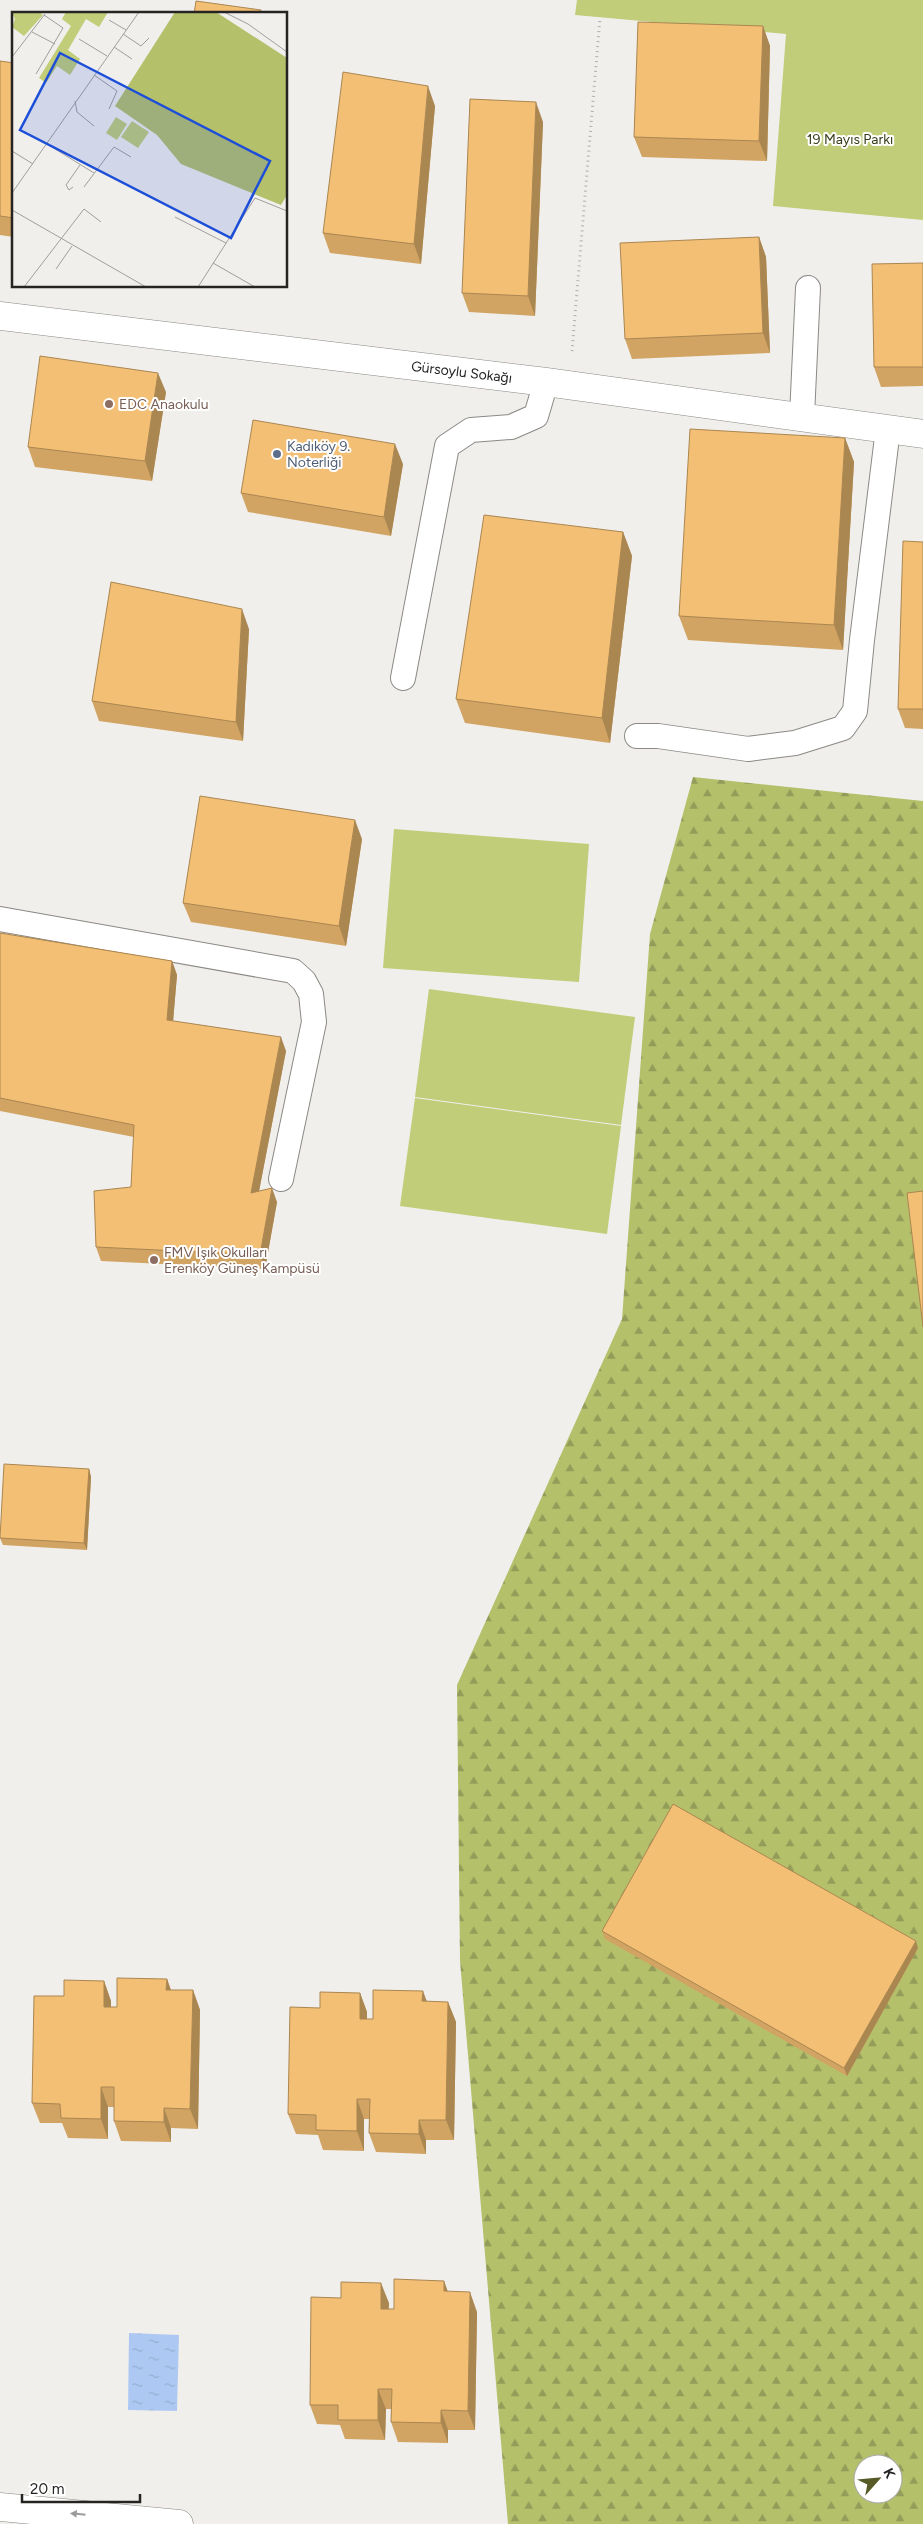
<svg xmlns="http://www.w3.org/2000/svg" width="923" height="2524" viewBox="0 0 923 2524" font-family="Figtree,sans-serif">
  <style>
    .forest { fill: url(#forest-firs); fill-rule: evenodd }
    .green { fill: #c1cd78 }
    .water { fill: url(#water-ripples) }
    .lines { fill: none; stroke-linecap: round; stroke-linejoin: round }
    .lane-casing { stroke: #8b8986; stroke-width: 26 }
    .street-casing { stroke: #8b8986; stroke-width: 29 }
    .secondary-casing { stroke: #8b8986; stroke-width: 29 }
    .path { stroke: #b0afac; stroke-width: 3; stroke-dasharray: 1 4; stroke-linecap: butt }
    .lane { stroke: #fff; stroke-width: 24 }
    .street { stroke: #fff; stroke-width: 28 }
    .secondary { stroke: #fff; stroke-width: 28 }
    .wall { fill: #d1a464 }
    .shaded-wall { fill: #aa8651 }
    .building { fill: #f3bf74; stroke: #aa8651 }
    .oneway { fill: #9d9c9c }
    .education-dot { fill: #8d6e63; stroke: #fff; stroke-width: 2 }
    .service-dot { fill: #5c6f8a; stroke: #fff; stroke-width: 2 }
    .labels { text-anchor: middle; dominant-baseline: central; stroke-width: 4; stroke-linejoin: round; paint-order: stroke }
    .park-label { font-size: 14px; fill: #383c18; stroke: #fff }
    .street-label { font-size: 14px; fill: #252423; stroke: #fff }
    .education-label { font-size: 14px; fill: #785e54; stroke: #fff; text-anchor: start }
    .service-label { font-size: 14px; fill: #4e5e75; stroke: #fff; text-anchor: start }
    .inset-road { fill: none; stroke: #9f9e9c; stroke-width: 1 }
    .view { fill: #1d4ed8; fill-opacity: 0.15; stroke: #1d4ed8; stroke-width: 2.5 }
    .inset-edge { fill: none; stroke: #252423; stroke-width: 2.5 }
  </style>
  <defs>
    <pattern id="forest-firs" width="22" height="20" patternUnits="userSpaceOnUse" patternTransform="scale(1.25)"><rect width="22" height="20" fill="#b5c06b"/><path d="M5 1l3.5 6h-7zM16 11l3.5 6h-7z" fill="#939c58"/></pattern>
    <pattern id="water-ripples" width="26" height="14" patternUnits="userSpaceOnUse" patternTransform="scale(1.25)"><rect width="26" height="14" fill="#adc9f3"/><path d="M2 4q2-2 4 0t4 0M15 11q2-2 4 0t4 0" fill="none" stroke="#95acd0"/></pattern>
  </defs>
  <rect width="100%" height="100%" fill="#f1efec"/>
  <path class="forest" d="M693 777 923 801V2524H508L460 1961 457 1685 622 1319 650 934ZM863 2464H893V2494H863Z"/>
  <g class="green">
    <path d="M577 0H923V220L773 206 786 34 575 15Z"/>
    <path d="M394 829 589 844 579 982 383 968Z"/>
    <path d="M429 989 635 1017 621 1125 415 1097Z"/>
    <path d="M415 1098 621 1126 607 1234 400 1206Z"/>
  </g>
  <path class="water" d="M129 2333 179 2335 177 2411 128 2410Z"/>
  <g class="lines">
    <defs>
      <g id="lane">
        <path d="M802 416 808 288"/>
        <path d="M403 678 447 446 471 430 511 427 536 416 546 382"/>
        <path d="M637 736H658L748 749 795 743 843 728 855 711 862 640 888 429"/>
        <path d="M0 919 293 971 304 981 311 994 314 1022 281 1179"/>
      </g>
      <g id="street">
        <path id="s1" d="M0 316 546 382 923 434"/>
      </g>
      <path id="secondary" d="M0 2507 179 2524"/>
    </defs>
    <use href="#lane" class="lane-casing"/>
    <use href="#street" class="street-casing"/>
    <use href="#secondary" class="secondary-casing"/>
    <path class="path" d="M572 351 600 18"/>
    <use href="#lane" class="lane"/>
    <use href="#street" class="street"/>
    <use href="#secondary" class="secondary"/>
  </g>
  <g class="wall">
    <path d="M763 26 770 46 767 161 642 157 634 137Z"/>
    <path d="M0 61 14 63V237L0 235Z"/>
    <path d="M435 106 421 264 330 253 323 233Z"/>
    <path d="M543 122 535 316 469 312 462 293Z"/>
    <path d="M759 237 766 257 770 353 632 359 625 339Z"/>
    <path d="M923 263V386L881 387 874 367Z"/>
    <path d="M166 392 152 481 35 467 28 447Z"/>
    <path d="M845 438 854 462 843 650 688 640 679 616Z"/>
    <path d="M403 464 391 536 248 512 241 493Z"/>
    <path d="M623 532 632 556 610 743 465 723 456 699Z"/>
    <path d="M923 542V729L905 728 898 709Z"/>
    <path d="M249 629 243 741 99 721 92 701Z"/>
    <path d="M362 839 346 946 191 922 183 903Z"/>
    <path d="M0 933 172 961 177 975 173 1021 286 1051 259 1191 277 1202 265 1269 101 1261 96 1247 131 1187 134 1137 0 1111Z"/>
    <path d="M89 1469 91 1477 87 1550 3 1545 0 1538Z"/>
    <path d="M602 1931 918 1948 847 2076 605 1939Z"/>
    <path d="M167 1979 171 1990H193L200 2010 198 2129 171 2128V2142L121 2141 114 2121V2107H108V2139L68 2138 62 2123H40L32 2103 64 1996 104 1981 111 2001V2007H117Z"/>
    <path d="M360 1993 367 2012V2019H373L427 2002H448L456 2022 454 2140H426V2154L376 2152 369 2133V2119H364V2151L323 2150 318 2135 296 2134 288 2114 320 2008Z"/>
    <path d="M444 2281 448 2292 477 2312 475 2430H448V2443L398 2442 391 2422V2409H386L385 2440 345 2439 340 2425 317 2424 310 2405 341 2298 389 2303 388 2309H394Z"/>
  </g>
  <g class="shaded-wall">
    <path d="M763 26 770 46 767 161 759 141Z"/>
    <path d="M428 86 435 106 421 264 414 244Z"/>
    <path d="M536 102 543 122 535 316 528 296Z"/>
    <path d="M759 237 766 257 770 353 763 333Z"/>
    <path d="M158 373 166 392 152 481 145 461Z"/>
    <path d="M845 438 854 462 843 650 834 625Z"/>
    <path d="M395 444 403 464 391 536 384 517Z"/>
    <path d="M623 532 632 556 610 743 602 718Z"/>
    <path d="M242 609 249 629 243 741 236 722Z"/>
    <path d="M355 820 362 839 346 946 339 926Z"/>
    <path d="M172 961 177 975 172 1034 167 1020Z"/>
    <path d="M281 1037 286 1051 256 1207 251 1193Z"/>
    <path d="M272 1188 277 1202 265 1269 260 1255Z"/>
    <path d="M89 1469 91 1477 87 1550 84 1543Z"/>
    <path d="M916 1941 918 1948 847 2076 844 2068Z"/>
    <path d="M167 1979 174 1999 166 1990Z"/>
    <path d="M104 1981 111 2001V2027L104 2007Z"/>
    <path d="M193 1990 200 2010 198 2129 190 2109Z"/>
    <path d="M423 1991 430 2010 422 2001Z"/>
    <path d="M360 1993 367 2012V2039L360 2019Z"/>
    <path d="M448 2002 456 2022 454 2140 446 2120Z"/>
    <path d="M101 2087 108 2107V2139L101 2119Z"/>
    <path d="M357 2099 364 2119V2151L357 2131Z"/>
    <path d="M164 2108 171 2128V2142L164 2122Z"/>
    <path d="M419 2120 426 2140V2154L419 2134Z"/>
    <path d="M444 2281 451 2301 444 2291Z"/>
    <path d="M381 2283 389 2303 388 2329 381 2309Z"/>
    <path d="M470 2292 477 2312 475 2430 468 2411Z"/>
    <path d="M378 2389 386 2409 385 2440 378 2420Z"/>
    <path d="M441 2410 448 2430V2443L441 2423Z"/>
  </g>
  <g class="building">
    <path d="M196 1 261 10 260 14H194Z"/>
    <path d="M638 22 763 26 759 141 634 137Z"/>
    <path d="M0 61 14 63V218L0 216Z"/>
    <path d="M343 72 428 86 414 244 323 233Z"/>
    <path d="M470 99 536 102 528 296 462 293Z"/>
    <path d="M759 237 763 333 625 339 620 243Z"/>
    <path d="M923 263V367H874L872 264Z"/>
    <path d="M40 356 158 373 145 461 28 447Z"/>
    <path d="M253 420 395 444 384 517 241 493Z"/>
    <path d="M690 429 845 438 834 625 679 616Z"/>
    <path d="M484 515 623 532 602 718 456 699Z"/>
    <path d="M903 541 923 542V709H898Z"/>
    <path d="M111 582 242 609 236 722 92 701Z"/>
    <path d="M200 796 355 820 339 926 183 903Z"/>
    <path d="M0 933 172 961 167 1020 281 1037 251 1193 272 1188 260 1255 96 1247 94 1191 131 1187 134 1125 0 1098Z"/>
    <path d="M923 1191V1327L907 1193Z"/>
    <path d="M4 1464 89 1469 84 1543 0 1538Z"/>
    <path d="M673 1804 916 1941 844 2068 602 1931Z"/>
    <path d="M117 1978 167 1979 166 1990H193L190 2109 164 2108V2122L114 2121V2087H101V2119L61 2118 60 2104 32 2103 34 1996H64V1980L104 1981V2007H117Z"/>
    <path d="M373 1990 423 1991 422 2001 448 2002 446 2120H419V2134L369 2133 370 2099H357V2131L316 2130V2115L288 2114 290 2007 320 2008V1992L360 1993V2019H373Z"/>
    <path d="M394 2279 444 2281V2291L470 2292 468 2411 441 2410V2423L391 2422 392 2389H378V2420H338V2405H310L311 2297 341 2298V2282L381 2283V2309H394Z"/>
  </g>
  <defs><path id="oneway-solid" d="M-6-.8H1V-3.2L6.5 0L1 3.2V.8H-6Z" transform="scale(1.25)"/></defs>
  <use class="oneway" href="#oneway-solid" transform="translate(78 2514) rotate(-174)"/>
  <g class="education-dot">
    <circle cx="109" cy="404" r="5"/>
    <circle cx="154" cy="1260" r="5"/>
  </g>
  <circle class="service-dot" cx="277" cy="454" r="5"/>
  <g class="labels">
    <g class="park-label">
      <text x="850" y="139">19 Mayıs Parkı</text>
    </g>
    <g class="street-label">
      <text stroke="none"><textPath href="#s1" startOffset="465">Gürsoylu Sokağı</textPath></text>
    </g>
    <g class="education-label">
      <text x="119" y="404">EDC Anaokulu</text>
      <text x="164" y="1252">FMV Işık Okulları<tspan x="164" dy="16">Erenköy Güneş Kampüsü</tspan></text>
    </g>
    <g class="service-label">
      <text x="287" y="446">Kadıköy 9.<tspan x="287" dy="16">Noterliği</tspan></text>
    </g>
  </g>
  <g transform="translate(12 12)">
    <rect width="275" height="275" fill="#f1efec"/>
    <path d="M163 0H204L275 46V183L269 193 169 152 145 123 103 94Z" fill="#b5c06b"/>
    <path d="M0 0H27L31 3 12 24 0 15 3 7ZM54 0H96L87 15 74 7 56 38 68 47 58 63 45 54 34 71 27 66 59 14 50 7ZM104 105 115 112 105 128 94 121ZM120 109 137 120 126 136 109 125Z" fill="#c1cd78"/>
    <path class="inset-road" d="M212 0 236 12 275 40M97 8 114 18M20 20 43 32M111 22 129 34 137 26M67 27 95 44M102 35 120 47M0 45 33 2M24 62 51 16 32 3M82 63 105 79 97 97M63 89 65 100 82 114M35 132 82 161M0 139 21 152M61 175 57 178 54 173 68 153M72 175 102 135 119 145M0 181 127 0M0 198 134 275M163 205 214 231M201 251 243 275M44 257 60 234M12 275 72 197 89 210M186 275 243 186 275 199"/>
    <path class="view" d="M48 41 258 149 219 226 8 118Z"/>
    <rect width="275" height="275" class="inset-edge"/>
  </g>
  <g transform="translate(878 2479) rotate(63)"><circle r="24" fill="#ffffff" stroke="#a8a7a7"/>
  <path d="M0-4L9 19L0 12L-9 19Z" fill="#575b28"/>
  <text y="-8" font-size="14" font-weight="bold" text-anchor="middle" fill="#252423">K</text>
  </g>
  <path d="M22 2494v8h118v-8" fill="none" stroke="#252423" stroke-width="2.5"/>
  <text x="30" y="2494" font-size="15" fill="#252423" stroke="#ffffff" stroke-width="4" paint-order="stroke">20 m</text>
</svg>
